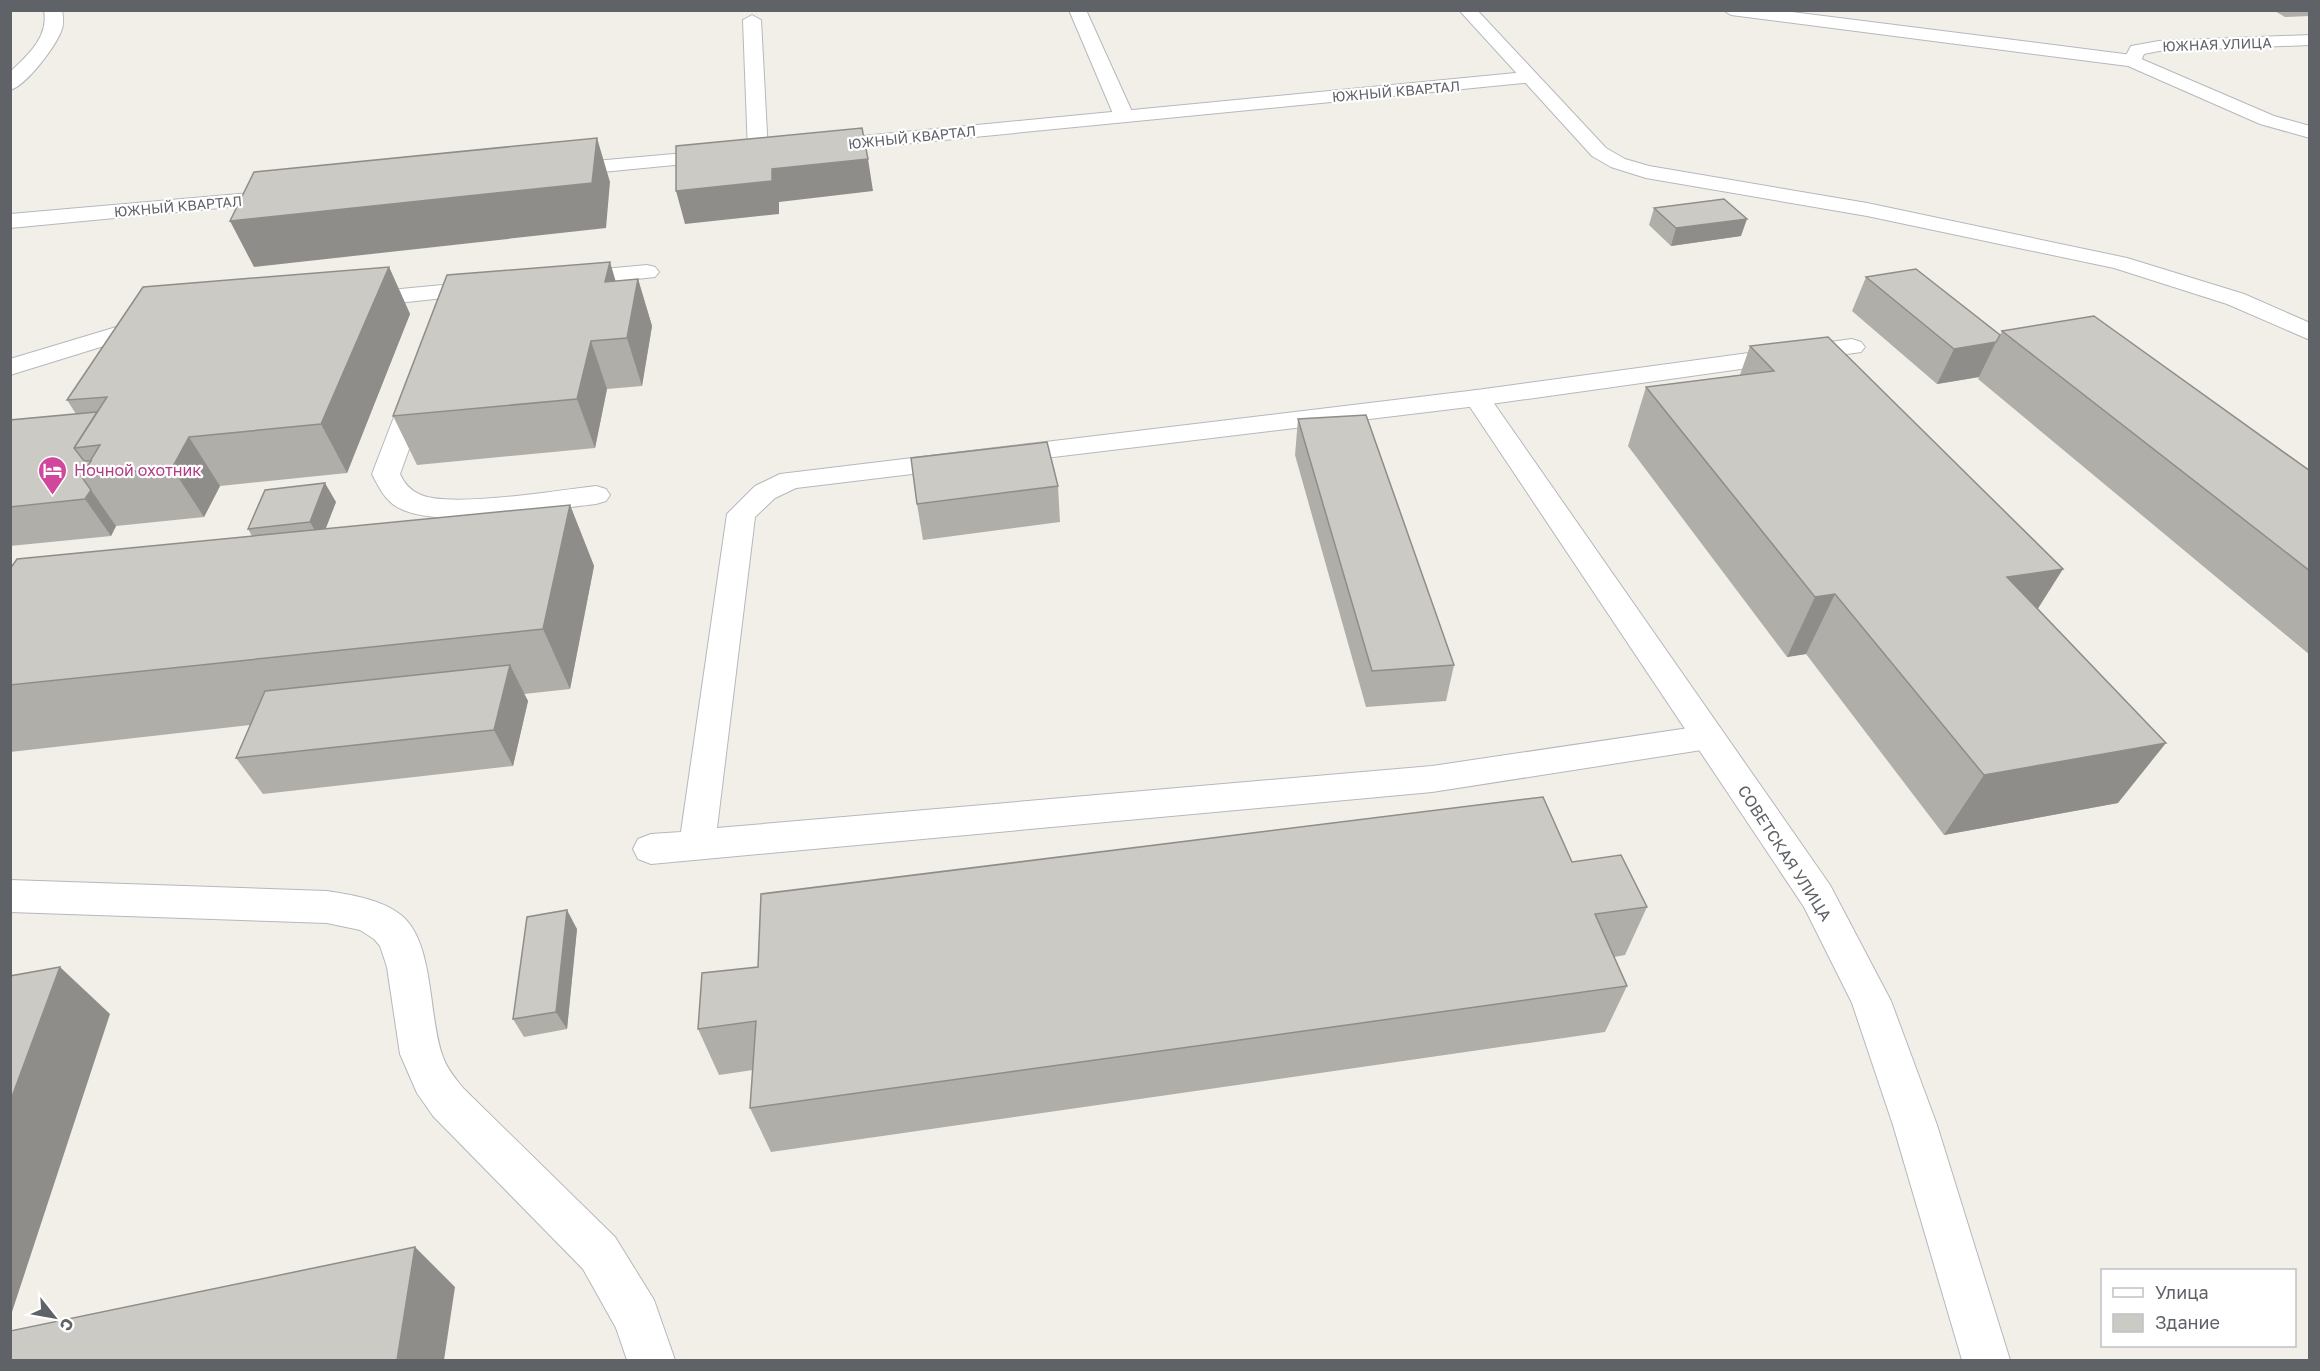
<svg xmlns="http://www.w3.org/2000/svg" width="2320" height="1371" viewBox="0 0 2320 1371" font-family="'Golos Text',sans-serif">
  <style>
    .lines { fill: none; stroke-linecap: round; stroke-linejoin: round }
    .service-casing { stroke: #b5b8bc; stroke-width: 2 }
    .minor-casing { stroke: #b5b8bc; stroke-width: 2 }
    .tertiary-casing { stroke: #b5b8bc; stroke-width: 2 }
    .service { fill: #fff; fill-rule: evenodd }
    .minor { fill: #fff; fill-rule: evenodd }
    .tertiary { fill: #fff; fill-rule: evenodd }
    .wall { fill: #afaea9 }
    .shaded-wall { fill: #8f8d8a }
    .building { fill: #cccac5; stroke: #8f8d8a; stroke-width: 1.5 }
    .labels { text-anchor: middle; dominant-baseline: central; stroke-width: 4.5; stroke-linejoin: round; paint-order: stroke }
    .far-street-label { font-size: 14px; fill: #5f6368; stroke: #fff }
    .hotel-label { font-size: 16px; fill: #b23c85; stroke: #fff; text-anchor: start }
    .street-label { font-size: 16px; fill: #5f6368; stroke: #fff }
  </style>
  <rect width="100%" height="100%" fill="#f1efe8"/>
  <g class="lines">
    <defs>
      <g id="service">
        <path d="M1069 10H1086L1134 116 1131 120H1117L1114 116Z"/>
        <path d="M1459 10H1477L1606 148 1625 159 1649 166 1867 203 2127 258 2244 294 2310 323V340L2227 304 2114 268 1867 216 1646 178 1611 167 1592 156Z"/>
        <path d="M752 15 761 20 768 152 765 156H751L748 152 743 20Z"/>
        <path d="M2310 35V45L2159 51 2144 54 2139 65 2132 67 2123 61 2131 46 2159 41Z"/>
        <path d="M647 265 655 267 659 272 655 277 571 286 563 284 559 279 563 274 571 272Z"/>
        <path d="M484 281 492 283 496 288 492 293 359 307 351 305 347 300 351 295 359 293Z"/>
        <path d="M153 316 162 318 165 323 162 328 10 375V359Z"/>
        <path d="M1852 339 1861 342 1865 347 1861 352 1477 406 796 488 775 498 755 517 717 828 1432 766 1709 725 1721 729 1726 738 1721 747 1432 792 651 864 638 859 633 849 638 839 651 834 681 832 727 514 755 486 780 474 1477 390Z"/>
        <path d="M417 383 426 385 430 391 400 474C404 483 410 490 419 494 448 509 559 490 596 486L606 489 610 495 606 501 596 504C547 509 440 531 397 507 385 500 378 486 372 474L404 391 408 385Z"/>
        <path d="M10 880 327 891C351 895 381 899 401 915 435 942 428 1019 443 1057 447 1069 456 1079 463 1088L615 1237 654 1300 675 1360H627L616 1328 583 1269 433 1116 417 1093 400 1054 387 967 380 946 374 939 360 930 327 923 10 912Z"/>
      </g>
      <g id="minor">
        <path d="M1723 10H1776L2132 55 2274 116 2310 126V138L2260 124 2128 66 1731 15Z"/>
        <path d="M1527 72 1536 78 1534 82 821 152 814 150 811 146 814 142 821 140Z"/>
        <path d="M719 150 726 152 729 156 726 160 561 176 554 174 551 170 554 166 561 164Z"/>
        <path d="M286 190 294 191 297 196 294 201 10 228V214Z"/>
        <path d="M1477 390 1486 392 1830 885 1891 1001 1937 1125 2010 1360H1962L1893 1125 1852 1003 1804 907 1464 398 1468 392Z"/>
      </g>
      <path id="tertiary" d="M44 10H62C63 17 64 23 62 29 57 45 26 86 10 90V72C28 55 49 37 44 10Z"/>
    </defs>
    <use href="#service" class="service-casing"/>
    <use href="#minor" class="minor-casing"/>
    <use href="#tertiary" class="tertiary-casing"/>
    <use href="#service" class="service"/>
    <use href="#minor" class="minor"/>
    <use href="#tertiary" class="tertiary"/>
  </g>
  <g class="wall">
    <path d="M2273 10H2310V16L2285 17Z"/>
    <path d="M1654 208 1741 236 1671 246 1649 225Z"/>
    <path d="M389 267 410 314 347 473 220 486 204 517 116 526 111 536 10 546V420L76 414 67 400Z"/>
    <path d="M1866 277 2000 335 2002 331 2310 471V655L1978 379 1979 377 1937 384 1852 311Z"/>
    <path d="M638 279 652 326 642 386 607 389 595 448 417 465 393 416 616 281Z"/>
    <path d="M1750 346 2037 609 2118 803 1944 835 1806 654 1787 657 1628 446 1646 387 1740 375Z"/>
    <path d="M1298 419 1454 665 1446 701 1366 707 1295 455Z"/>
    <path d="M1058 486 1060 522 923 540 917 504Z"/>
    <path d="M336 502 325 529 570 505 594 566 570 689 524 694 528 701 513 766 263 794 236 758 250 725 10 752V569L252 536 248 529Z"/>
    <path d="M1572 862 1647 907 1625 955 1614 957 1627 986 1605 1032 771 1152 750 1108 753 1070 719 1075 698 1029Z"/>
    <path d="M577 929 567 1029 524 1037 513 1019Z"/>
  </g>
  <g class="shaded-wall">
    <path d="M597 138 610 182 606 228 254 267 230 221Z"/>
    <path d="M868 159 873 191 779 202V214L685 224 676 191 772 169Z"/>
    <path d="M1747 219 1741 236 1671 246 1676 228Z"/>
    <path d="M610 262 624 309 605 282Z"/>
    <path d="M389 267 410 314 347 473 321 424Z"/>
    <path d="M638 279 652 326 642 386 627 338Z"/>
    <path d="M591 341 607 389 595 448 577 399Z"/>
    <path d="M1996 342 1979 377 1937 384 1954 349Z"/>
    <path d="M189 437 220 486 204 517 172 468Z"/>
    <path d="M325 483 336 502 321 541 310 522Z"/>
    <path d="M91 490 116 526 111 536 85 499Z"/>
    <path d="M570 505 594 566 570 689 543 629Z"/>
    <path d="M2063 569 2025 629 2007 577Z"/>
    <path d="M1835 594 1806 654 1787 657 1815 597Z"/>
    <path d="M510 665 528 701 513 766 494 730Z"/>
    <path d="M2166 743 2118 803 1944 835 1984 775Z"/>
    <path d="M567 910 577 929 567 1029 556 1012Z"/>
    <path d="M60 967 110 1014 10 1318V1102Z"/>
    <path d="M415 1247 455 1287 444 1360H397Z"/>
  </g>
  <g class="building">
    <path d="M862 128 868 159 772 169V181L676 191V146Z"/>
    <path d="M597 138 592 183 230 221 254 172Z"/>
    <path d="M1724 199 1747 219 1676 228 1654 208Z"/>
    <path d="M610 262 605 282 638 279 627 338 591 341 577 399 393 416 447 275Z"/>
    <path d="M389 267 321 424 189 437 172 468 81 476 100 445 74 448 107 397 67 400 143 287Z"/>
    <path d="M1916 269 2000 335 1996 342 1954 349 1866 277Z"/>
    <path d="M2094 316 2310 471V571L2002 331Z"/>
    <path d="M1828 337 2063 569 2007 577 2166 743 1984 775 1835 594 1815 597 1646 387 1774 371 1750 346Z"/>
    <path d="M97 412 74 448 84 461H91L81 476 91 490 85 499 10 507V420Z"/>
    <path d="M1366 415 1454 665 1372 671 1298 419Z"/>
    <path d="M1047 442 1058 486 917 504 911 458Z"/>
    <path d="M325 483 310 522 248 529 265 490Z"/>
    <path d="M570 505 543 629 10 685V569L17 559Z"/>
    <path d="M510 665 494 730 236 758 265 691Z"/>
    <path d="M1543 797 1572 862 1621 855 1647 907 1595 914 1627 986 750 1108 756 1021 698 1029 702 973 758 967 761 894Z"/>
    <path d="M567 910 556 1012 513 1019 527 917Z"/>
    <path d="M60 967 10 1102V976Z"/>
    <path d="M415 1247 397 1360H10V1331Z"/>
  </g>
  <defs>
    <symbol id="hotel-pin" viewBox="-11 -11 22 30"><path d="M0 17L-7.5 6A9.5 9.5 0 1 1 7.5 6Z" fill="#d1479c" stroke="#fff"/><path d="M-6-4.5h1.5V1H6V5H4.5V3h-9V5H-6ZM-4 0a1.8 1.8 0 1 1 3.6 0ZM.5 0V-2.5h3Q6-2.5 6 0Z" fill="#fff"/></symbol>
  </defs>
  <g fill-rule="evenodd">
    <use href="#hotel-pin" x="36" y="454" width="33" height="45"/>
  </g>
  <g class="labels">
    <g class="far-street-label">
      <text transform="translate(2217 44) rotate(-2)">ЮЖНАЯ УЛИЦА</text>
      <text transform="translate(1396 91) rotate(-5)">ЮЖНЫЙ КВАРТАЛ</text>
      <text transform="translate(912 137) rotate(-6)">ЮЖНЫЙ КВАРТАЛ</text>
      <text transform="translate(178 206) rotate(-5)">ЮЖНЫЙ КВАРТАЛ</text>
    </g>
    <g class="hotel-label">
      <text x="74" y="470">Ночной охотник</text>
    </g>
    <g class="street-label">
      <text transform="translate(1785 853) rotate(57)">СОВЕТСКАЯ УЛИЦА</text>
    </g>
  </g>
  <rect width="2320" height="1371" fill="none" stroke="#5f6368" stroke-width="24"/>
  <rect x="2101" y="1269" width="195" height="78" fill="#ffffff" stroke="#bfc1c3" stroke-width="1.5"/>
  <rect x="2113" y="1288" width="30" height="9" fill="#ffffff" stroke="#bfc1c3" stroke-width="1.5"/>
  <text x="2155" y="1299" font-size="18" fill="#5f6368">Улица</text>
  <rect x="2113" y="1314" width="30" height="18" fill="#cccac5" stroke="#bfc1c3" stroke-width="1.5"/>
  <text x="2155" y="1329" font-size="18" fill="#5f6368">Здание</text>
  <g transform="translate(54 1317) rotate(121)" stroke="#ffffff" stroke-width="4.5" paint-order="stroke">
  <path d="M0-4.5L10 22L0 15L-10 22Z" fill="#5f6368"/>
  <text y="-9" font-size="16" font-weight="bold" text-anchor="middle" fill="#5f6368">С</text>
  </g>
</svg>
